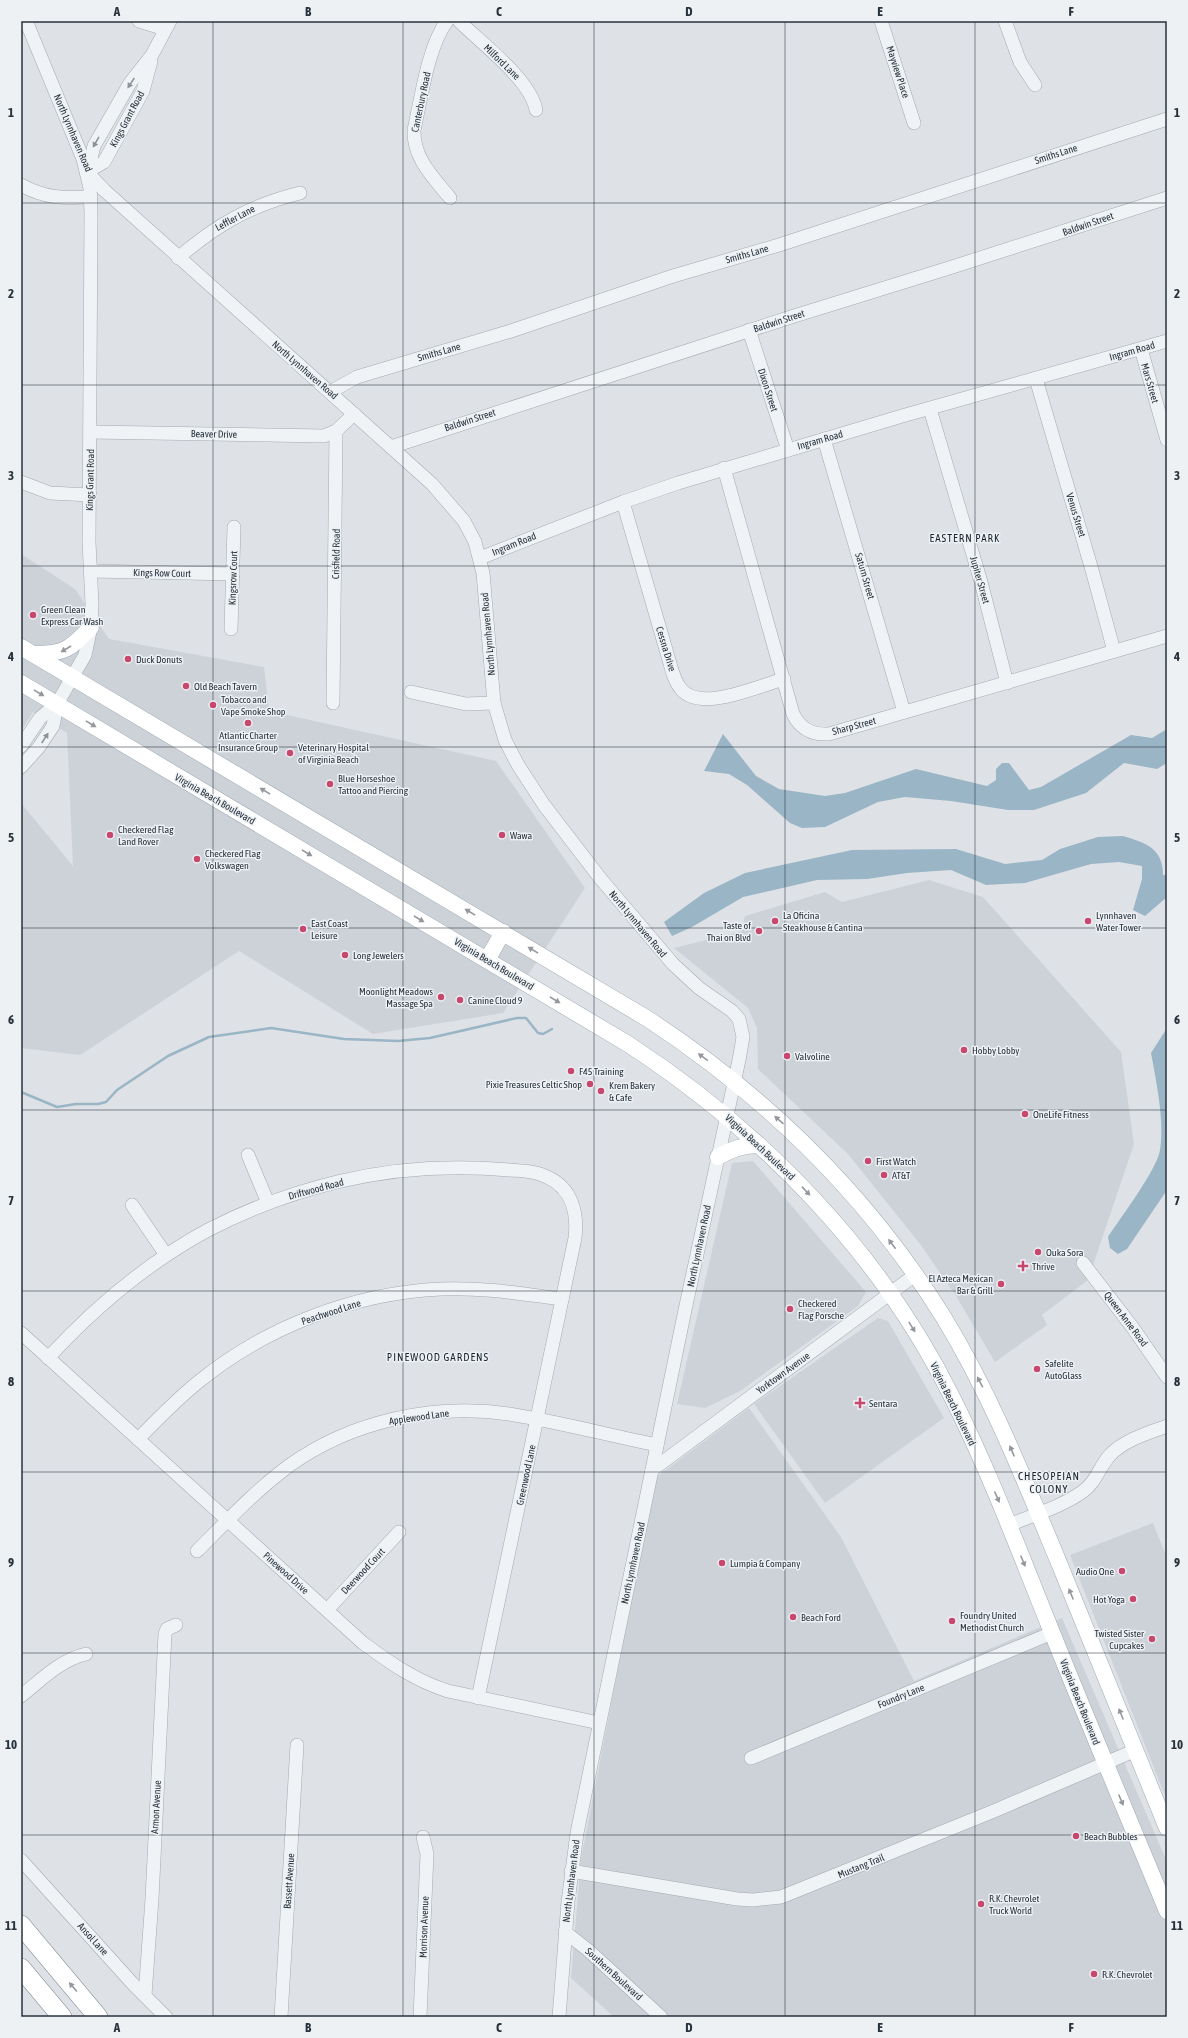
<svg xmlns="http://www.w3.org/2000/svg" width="1188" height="2038" viewBox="0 0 1188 2038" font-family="'Asap Condensed',sans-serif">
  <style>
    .built { fill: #ccd2d8 }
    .water { fill: #9ab5c5 }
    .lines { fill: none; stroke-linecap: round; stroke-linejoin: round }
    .stream { stroke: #9ab5c5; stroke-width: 2.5 }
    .minor-casing { stroke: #a4aab1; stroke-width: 14 }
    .major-casing { stroke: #9ea9b2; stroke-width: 17 }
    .highway-casing { stroke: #86929d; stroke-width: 20 }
    .minor { stroke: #f0f3f5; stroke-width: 13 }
    .major { stroke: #fff; stroke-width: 16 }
    .highway { stroke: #fff; stroke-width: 19 }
    .oneway { fill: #8c9299 }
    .oneway2 { fill: #94989e }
    .grid { fill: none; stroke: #28323d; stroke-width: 1; stroke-opacity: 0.55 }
    .poi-dot { fill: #c7476d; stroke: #edf1f4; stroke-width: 1.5 }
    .labels { text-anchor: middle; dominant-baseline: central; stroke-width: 3; stroke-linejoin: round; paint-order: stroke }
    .street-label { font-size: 10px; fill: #28323d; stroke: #edf1f4 }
    .poi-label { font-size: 10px; fill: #28323d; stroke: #edf1f4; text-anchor: start }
    .neighbourhood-label { font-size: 11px; letter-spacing: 1px; fill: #1a232d; stroke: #edf1f4 }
    .neatline { fill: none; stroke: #28323d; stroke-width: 1.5 }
    .grid-label { font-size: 13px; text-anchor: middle; font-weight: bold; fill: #28323d }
  </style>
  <rect width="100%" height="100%" fill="#dee2e7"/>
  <g class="built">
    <path d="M21 554 75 589 109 639 264 667 269 711 496 761 585 888 503 1013 373 1034 239 951 80 1055 21 1048V803L73 866 67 733 33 712 21 731Z"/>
    <path d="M929 880 983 897 1121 1052 1134 1144 1088 1280 1042 1315 1047 1325 995 1362 956 1296 920 1244 848 1154 758 1069 757 1028 748 1008 674 948 742 931 745 916 825 892 842 902Z"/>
    <path d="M753 1161 866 1292 858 1306 740 1391 705 1408 677 1404 732 1163Z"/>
    <path d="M878 1318 888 1321 944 1418 825 1503 754 1404Z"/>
    <path d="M749 1408 841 1537 914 1681 1062 1618 1167 1862V2017H614L571 1978 581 1859 655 1478Z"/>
    <path d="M1153 1523 1167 1558V1801L1070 1555Z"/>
  </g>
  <g class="water">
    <path d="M1167 729V763L1157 769 1124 763 1086 793 1034 810H1008L951 801 905 797 878 802 825 827 802 828 790 823 747 785 729 774 704 771 723 734 756 776 779 789 825 796 845 793 916 769 987 786 996 780V769L1002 763H1009L1029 790 1041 787 1131 735 1152 738Z"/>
    <path d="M1123 836C1146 843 1163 848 1163 875H1167V897L1145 916 1133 910 1142 879V866L1119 862 1091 864 1025 883 986 885 951 870 907 873 867 879 817 880 743 897 692 927 672 936 664 922 704 893 745 873 852 850 956 849 1005 864 1042 860 1060 849 1098 837Z"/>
    <path d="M1167 1028V1190L1127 1249 1118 1254 1110 1248 1108 1237C1120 1218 1157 1170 1160 1150 1165 1123 1156 1080 1151 1053Z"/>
  </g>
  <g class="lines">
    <path class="stream" d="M21 1092 57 1107 76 1104H98L106 1102 117 1090 168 1056 209 1037 271 1028 344 1039 398 1041 430 1038 517 1018H526L538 1033 543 1034 552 1029"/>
    <defs>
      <g id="minor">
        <path d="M139 21 165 29"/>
        <path d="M447 21C428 46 421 99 414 130 413 158 433 177 450 198"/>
        <path d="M459 21C481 43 531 80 536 110"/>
        <path d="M881 21 914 123"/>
        <path d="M1005 21 1020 62 1035 85"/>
        <path d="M88 171 94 146 130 83 152 55 170 21"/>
        <path d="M87 172 104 190 432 484 464 521 475 542 483 573 494 703 505 740 518 765 544 805 600 878 673 964 699 988 732 1011 739 1019 743 1037 739 1060 685 1310 577 1833 568 1902 559 2017"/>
        <path d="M87 172 104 162 143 91 151 61"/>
        <path d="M21 185C47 199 63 198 91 197"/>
        <path d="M178 258C216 225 251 205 300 193"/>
        <path d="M749 330 788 450"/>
        <path d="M1141 349 1167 440"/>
        <path d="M1036 379 1092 570 1114 651"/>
        <path d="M330 392 357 377 511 331 673 276 779 245 1167 119"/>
        <path d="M930 409 981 582 1007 683"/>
        <path d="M91 432 324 436 336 431 354 414"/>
        <path d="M824 439 904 712"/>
        <path d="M391 447 791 317 949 268 1167 198"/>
        <path d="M724 468 793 714C801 730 813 735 829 734L1167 636"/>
        <path d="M21 482 50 493 90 495"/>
        <path d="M623 502 669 660C672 670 674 681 681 689 700 713 758 686 784 679"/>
        <path d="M480 558 623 502 678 483 902 416 1167 341"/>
        <path d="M91 571 233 574"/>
        <path d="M231 629 234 527"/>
        <path d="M411 692 466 704 494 703"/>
        <path d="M333 703 336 431"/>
        <path d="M21 746 40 718 57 704"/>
        <path d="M21 767 39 747 53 726 57 704 85 655 91 627 92 604 89 542 91 213 90 188 83 159 26 21"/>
        <path d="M248 1155 268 1203"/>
        <path d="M132 1205 166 1255"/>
        <path d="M1083 1263 1133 1328 1167 1377"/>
        <path d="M21 1333 363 1643C390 1663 416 1681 448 1691L599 1723"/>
        <path d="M48 1358C95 1307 147 1263 208 1230 250 1208 295 1192 341 1181 396 1168 454 1165 510 1170 523 1171 536 1171 547 1177 572 1188 578 1213 575 1238L478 1698"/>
        <path d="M138 1439C157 1420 176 1400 197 1383 265 1327 354 1293 441 1289 482 1287 522 1294 562 1299"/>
        <path d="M652 1470 915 1275"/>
        <path d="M1009 1525C1033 1515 1061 1507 1082 1492 1096 1483 1099 1467 1110 1455 1124 1440 1148 1433 1167 1426"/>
        <path d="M197 1551C227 1521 256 1490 290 1465 352 1421 434 1403 509 1414 559 1422 608 1435 657 1445"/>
        <path d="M327 1610 399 1532"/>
        <path d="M21 1696C41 1680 60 1660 86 1654"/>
        <path d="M751 1758 1052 1633"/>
        <path d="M21 1860 133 1984 166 2017"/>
        <path d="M571 1871 737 1899 753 1900 781 1897 994 1811 1136 1750"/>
        <path d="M565 1932 588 1950 661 2017"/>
        <path d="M145 1995 152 1899 165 1634 167 1629 176 1625"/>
        <path d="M281 2017 297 1745"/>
        <path d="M420 2017 427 1854 423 1837"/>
      </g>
      <g id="major">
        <path d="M21 647 648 1019C767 1097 869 1197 944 1318 991 1395 1024 1479 1059 1563 1095 1651 1131 1739 1167 1828"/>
        <path d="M34 654C65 654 70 649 91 627"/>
        <path d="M21 683 628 1044C763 1132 881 1253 953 1399 991 1475 1021 1556 1053 1635 1090 1727 1129 1819 1167 1911"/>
        <path d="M487 960 503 932"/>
        <path d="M718 1157C732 1149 743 1145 759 1145"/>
      </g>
      <g id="highway">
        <path d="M21 1925 98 2017"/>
        <path d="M21 1968 62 2017"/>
      </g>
    </defs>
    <use href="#minor" class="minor-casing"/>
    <use href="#major" class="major-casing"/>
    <use href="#highway" class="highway-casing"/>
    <use href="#minor" class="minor"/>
    <use href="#major" class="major"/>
    <use href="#highway" class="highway"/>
  </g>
  <defs><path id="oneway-solid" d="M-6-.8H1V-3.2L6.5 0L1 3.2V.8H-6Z"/></defs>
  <g class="oneway">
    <use href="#oneway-solid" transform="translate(131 83) rotate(124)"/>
    <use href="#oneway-solid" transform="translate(96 142) rotate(120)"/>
    <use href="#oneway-solid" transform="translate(45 738) rotate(-57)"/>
  </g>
  <g class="oneway2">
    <use href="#oneway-solid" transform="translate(66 649) rotate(150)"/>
    <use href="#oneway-solid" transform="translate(39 693) rotate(31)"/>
    <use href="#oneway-solid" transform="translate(91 724) rotate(31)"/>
    <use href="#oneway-solid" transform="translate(265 791) rotate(-149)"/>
    <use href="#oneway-solid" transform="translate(307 853) rotate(31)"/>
    <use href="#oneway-solid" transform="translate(470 912) rotate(-149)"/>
    <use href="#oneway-solid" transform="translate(419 919) rotate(31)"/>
    <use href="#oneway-solid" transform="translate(533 950) rotate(-149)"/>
    <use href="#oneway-solid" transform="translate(555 1000) rotate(31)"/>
    <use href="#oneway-solid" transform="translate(703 1057) rotate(-144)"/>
    <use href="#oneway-solid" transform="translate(779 1120) rotate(-139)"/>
    <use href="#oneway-solid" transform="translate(806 1191) rotate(47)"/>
    <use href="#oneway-solid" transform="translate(892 1244) rotate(-127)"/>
    <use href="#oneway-solid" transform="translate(912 1327) rotate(58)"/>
    <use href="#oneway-solid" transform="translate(980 1382) rotate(-118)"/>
    <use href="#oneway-solid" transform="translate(1012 1451) rotate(-113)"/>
    <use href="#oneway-solid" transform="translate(997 1497) rotate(66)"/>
    <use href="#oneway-solid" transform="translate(1023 1561) rotate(68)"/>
    <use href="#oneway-solid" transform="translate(1071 1594) rotate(-112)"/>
    <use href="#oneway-solid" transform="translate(1121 1714) rotate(-112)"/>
    <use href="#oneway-solid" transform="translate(1121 1800) rotate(67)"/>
    <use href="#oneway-solid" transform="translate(73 1987) rotate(-130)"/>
  </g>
  <path class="grid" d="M213 21V2017M403 21V2017M594 21V2017M785 21V2017M975 21V2017M21 203H1167M21 385H1167M21 566H1167M21 747H1167M21 928H1167M21 1110H1167M21 1291H1167M21 1472H1167M21 1653H1167M21 1835H1167"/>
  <g class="poi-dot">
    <circle cx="33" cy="615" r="4"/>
    <circle cx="128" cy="659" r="4"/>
    <circle cx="186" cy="686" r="4"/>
    <circle cx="213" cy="705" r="4"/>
    <circle cx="248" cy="723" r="4"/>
    <circle cx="290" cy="753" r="4"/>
    <circle cx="330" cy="784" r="4"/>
    <circle cx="110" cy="835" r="4"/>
    <circle cx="502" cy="835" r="4"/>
    <circle cx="197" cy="859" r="4"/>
    <circle cx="775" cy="921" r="4"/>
    <circle cx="1088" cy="921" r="4"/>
    <circle cx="303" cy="929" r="4"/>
    <circle cx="759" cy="931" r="4"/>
    <circle cx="345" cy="955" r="4"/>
    <circle cx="441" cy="997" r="4"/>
    <circle cx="460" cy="1000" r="4"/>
    <circle cx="964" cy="1050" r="4"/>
    <circle cx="787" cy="1056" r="4"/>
    <circle cx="571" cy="1071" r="4"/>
    <circle cx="590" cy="1084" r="4"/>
    <circle cx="601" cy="1091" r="4"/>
    <circle cx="1025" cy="1114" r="4"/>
    <circle cx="868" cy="1161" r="4"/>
    <circle cx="884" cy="1175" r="4"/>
    <circle cx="1038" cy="1252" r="4"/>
    <path d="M1021 1260h4v4h4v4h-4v4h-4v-4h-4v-4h4z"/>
    <circle cx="1001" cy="1284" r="4"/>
    <circle cx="790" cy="1309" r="4"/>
    <circle cx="1037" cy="1369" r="4"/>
    <path d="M858 1397h4v4h4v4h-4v4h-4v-4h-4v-4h4z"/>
    <circle cx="722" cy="1563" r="4"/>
    <circle cx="1122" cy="1571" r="4"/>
    <circle cx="1133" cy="1599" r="4"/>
    <circle cx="793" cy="1617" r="4"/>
    <circle cx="952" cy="1621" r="4"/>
    <circle cx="1152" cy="1639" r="4"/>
    <circle cx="1076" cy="1836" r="4"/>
    <circle cx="981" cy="1904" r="4"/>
    <circle cx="1094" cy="1974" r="4"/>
  </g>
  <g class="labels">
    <g class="street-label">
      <text transform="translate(502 62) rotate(44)">Milford Lane</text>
      <text transform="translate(898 72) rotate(72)">Mayview Place</text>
      <text transform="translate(421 102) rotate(-78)">Canterbury Road</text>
      <text transform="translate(127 119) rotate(-62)">Kings Grant Road</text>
      <text transform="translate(73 133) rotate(67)">North Lynnhaven Road</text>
      <text transform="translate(1056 154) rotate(-18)">Smiths Lane</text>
      <text transform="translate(235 218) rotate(-28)">Leffler Lane</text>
      <text transform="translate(1088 224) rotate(-19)">Baldwin Street</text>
      <text transform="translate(747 254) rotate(-16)">Smiths Lane</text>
      <text transform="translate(779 321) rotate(-18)">Baldwin Street</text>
      <text transform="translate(1132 351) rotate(-16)">Ingram Road</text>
      <text transform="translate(439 352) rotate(-16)">Smiths Lane</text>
      <text transform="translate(305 370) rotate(41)">North Lynnhaven Road</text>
      <text transform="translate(1150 383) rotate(74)">Mars Street</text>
      <text transform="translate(768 390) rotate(72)">Dixon Street</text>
      <text transform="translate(470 420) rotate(-18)">Baldwin Street</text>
      <text transform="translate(214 434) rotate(1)">Beaver Drive</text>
      <text transform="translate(820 440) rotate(-16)">Ingram Road</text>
      <text transform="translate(90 480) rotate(-89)">Kings Grant Road</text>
      <text transform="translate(1076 515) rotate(73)">Venus Street</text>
      <text transform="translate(514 544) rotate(-22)">Ingram Road</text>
      <text transform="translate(336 554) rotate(-89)">Crisfield Road</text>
      <text transform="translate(162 573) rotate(1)">Kings Row Court</text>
      <text transform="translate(865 576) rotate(74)">Saturn Street</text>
      <text transform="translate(233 578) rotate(-88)">Kingsrow Court</text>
      <text transform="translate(980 580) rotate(74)">Jupiter Street</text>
      <text transform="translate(488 634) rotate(-95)">North Lynnhaven Road</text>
      <text transform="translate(666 649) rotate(73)">Cessna Drive</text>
      <text transform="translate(854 726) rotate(-15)">Sharp Street</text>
      <text transform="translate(215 799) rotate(30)">Virginia Beach Boulevard</text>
      <text transform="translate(638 924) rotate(50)">North Lynnhaven Road</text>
      <text transform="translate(494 964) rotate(31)">Virginia Beach Boulevard</text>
      <text transform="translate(760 1147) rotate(43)">Virginia Beach Boulevard</text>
      <text transform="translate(316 1189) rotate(-15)">Driftwood Road</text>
      <text transform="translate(699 1246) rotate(-78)">North Lynnhaven Road</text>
      <text transform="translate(331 1312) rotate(-18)">Peachwood Lane</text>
      <text transform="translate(1126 1319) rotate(53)">Queen Anne Road</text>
      <text transform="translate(783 1373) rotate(-36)">Yorktown Avenue</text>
      <text transform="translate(953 1404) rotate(64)">Virginia Beach Boulevard</text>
      <text transform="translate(419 1417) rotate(-8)">Applewood Lane</text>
      <text transform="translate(526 1475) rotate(-78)">Greenwood Lane</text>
      <text transform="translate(633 1563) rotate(-78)">North Lynnhaven Road</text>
      <text transform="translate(363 1571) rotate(-47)">Deerwood Court</text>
      <text transform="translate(286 1573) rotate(42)">Pinewood Drive</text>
      <text transform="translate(901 1696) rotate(-22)">Foundry Lane</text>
      <text transform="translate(1080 1702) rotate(68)">Virginia Beach Boulevard</text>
      <text transform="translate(156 1807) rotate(-87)">Armon Avenue</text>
      <text transform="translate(861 1866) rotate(-22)">Mustang Trail</text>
      <text transform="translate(289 1881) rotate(-86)">Bassett Avenue</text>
      <text transform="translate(571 1881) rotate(-83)">North Lynnhaven Road</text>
      <text transform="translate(424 1927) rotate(-88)">Morrison Avenue</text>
      <text transform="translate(93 1939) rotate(48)">Ansol Lane</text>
      <text transform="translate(614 1974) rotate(42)">Southern Boulevard</text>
    </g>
    <g class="poi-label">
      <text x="41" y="609">Green Clean<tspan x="41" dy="12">Express Car Wash</tspan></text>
      <text x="136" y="659">Duck Donuts</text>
      <text x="194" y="686">Old Beach Tavern</text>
      <text x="221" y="699">Tobacco and<tspan x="221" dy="12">Vape Smoke Shop</tspan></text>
      <text x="248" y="735" text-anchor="middle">Atlantic Charter<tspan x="248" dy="12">Insurance Group</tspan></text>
      <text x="298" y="747">Veterinary Hospital<tspan x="298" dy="12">of Virginia Beach</tspan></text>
      <text x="338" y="778">Blue Horseshoe<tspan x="338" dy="12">Tattoo and Piercing</tspan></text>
      <text x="118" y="829">Checkered Flag<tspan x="118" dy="12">Land Rover</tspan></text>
      <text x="510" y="835">Wawa</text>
      <text x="205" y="853">Checkered Flag<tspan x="205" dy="12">Volkswagen</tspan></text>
      <text x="783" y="915">La Oficina<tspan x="783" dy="12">Steakhouse &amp; Cantina</tspan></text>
      <text x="1096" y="915">Lynnhaven<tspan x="1096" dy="12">Water Tower</tspan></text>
      <text x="311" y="923">East Coast<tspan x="311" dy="12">Leisure</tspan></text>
      <text x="751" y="925" text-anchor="end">Taste of<tspan x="751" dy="12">Thai on Blvd</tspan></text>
      <text x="353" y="955">Long Jewelers</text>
      <text x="433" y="991" text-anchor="end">Moonlight Meadows<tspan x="433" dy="12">Massage Spa</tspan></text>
      <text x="468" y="1000">Canine Cloud 9</text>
      <text x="972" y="1050">Hobby Lobby</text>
      <text x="795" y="1056">Valvoline</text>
      <text x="579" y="1071">F45 Training</text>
      <text x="582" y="1084" text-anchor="end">Pixie Treasures Celtic Shop</text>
      <text x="609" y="1085">Krem Bakery<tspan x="609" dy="12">&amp; Cafe</tspan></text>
      <text x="1033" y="1114">OneLife Fitness</text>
      <text x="876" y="1161">First Watch</text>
      <text x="892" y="1175">AT&amp;T</text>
      <text x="1046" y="1252">Ouka Sora</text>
      <text x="1032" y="1266">Thrive</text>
      <text x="993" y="1278" text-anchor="end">El Azteca Mexican<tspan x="993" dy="12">Bar &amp; Grill</tspan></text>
      <text x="798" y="1303">Checkered<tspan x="798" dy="12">Flag Porsche</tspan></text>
      <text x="1045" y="1363">Safelite<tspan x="1045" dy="12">AutoGlass</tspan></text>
      <text x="869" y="1403">Sentara</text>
      <text x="730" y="1563">Lumpia &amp; Company</text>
      <text x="1114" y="1571" text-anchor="end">Audio One</text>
      <text x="1125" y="1599" text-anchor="end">Hot Yoga</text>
      <text x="960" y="1615">Foundry United<tspan x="960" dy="12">Methodist Church</tspan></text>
      <text x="801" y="1617">Beach Ford</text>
      <text x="1144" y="1633" text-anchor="end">Twisted Sister<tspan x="1144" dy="12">Cupcakes</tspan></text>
      <text x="1084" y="1836">Beach Bubbles</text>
      <text x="989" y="1898">R.K. Chevrolet<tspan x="989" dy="12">Truck World</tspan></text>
      <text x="1102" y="1974">R.K. Chevrolet</text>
    </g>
    <g class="neighbourhood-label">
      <text x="965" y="538">EASTERN PARK</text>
      <text x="438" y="1357">PINEWOOD GARDENS</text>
      <text x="1049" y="1476">CHESOPEIAN<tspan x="1049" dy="13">COLONY</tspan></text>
    </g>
  </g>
  <rect width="1188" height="2038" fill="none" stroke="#edf1f4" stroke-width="44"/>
  <rect x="22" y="22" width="1144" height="1994" class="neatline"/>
  <g class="grid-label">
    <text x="117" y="16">A</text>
    <text x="308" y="16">B</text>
    <text x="499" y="16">C</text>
    <text x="689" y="16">D</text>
    <text x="880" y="16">E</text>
    <text x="1071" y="16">F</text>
    <text x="11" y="117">1</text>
    <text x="1177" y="117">1</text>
    <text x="11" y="298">2</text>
    <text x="1177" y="298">2</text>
    <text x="11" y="480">3</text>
    <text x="1177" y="480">3</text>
    <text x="11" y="661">4</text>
    <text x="1177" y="661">4</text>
    <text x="11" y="842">5</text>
    <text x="1177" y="842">5</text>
    <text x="11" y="1024">6</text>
    <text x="1177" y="1024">6</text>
    <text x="11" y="1205">7</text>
    <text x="1177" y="1205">7</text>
    <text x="11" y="1386">8</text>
    <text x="1177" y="1386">8</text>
    <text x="11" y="1567">9</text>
    <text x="1177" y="1567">9</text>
    <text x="11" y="1749">10</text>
    <text x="1177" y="1749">10</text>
    <text x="11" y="1930">11</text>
    <text x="1177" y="1930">11</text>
    <text x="117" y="2032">A</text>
    <text x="308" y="2032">B</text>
    <text x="499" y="2032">C</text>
    <text x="689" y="2032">D</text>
    <text x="880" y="2032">E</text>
    <text x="1071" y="2032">F</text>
  </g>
</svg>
